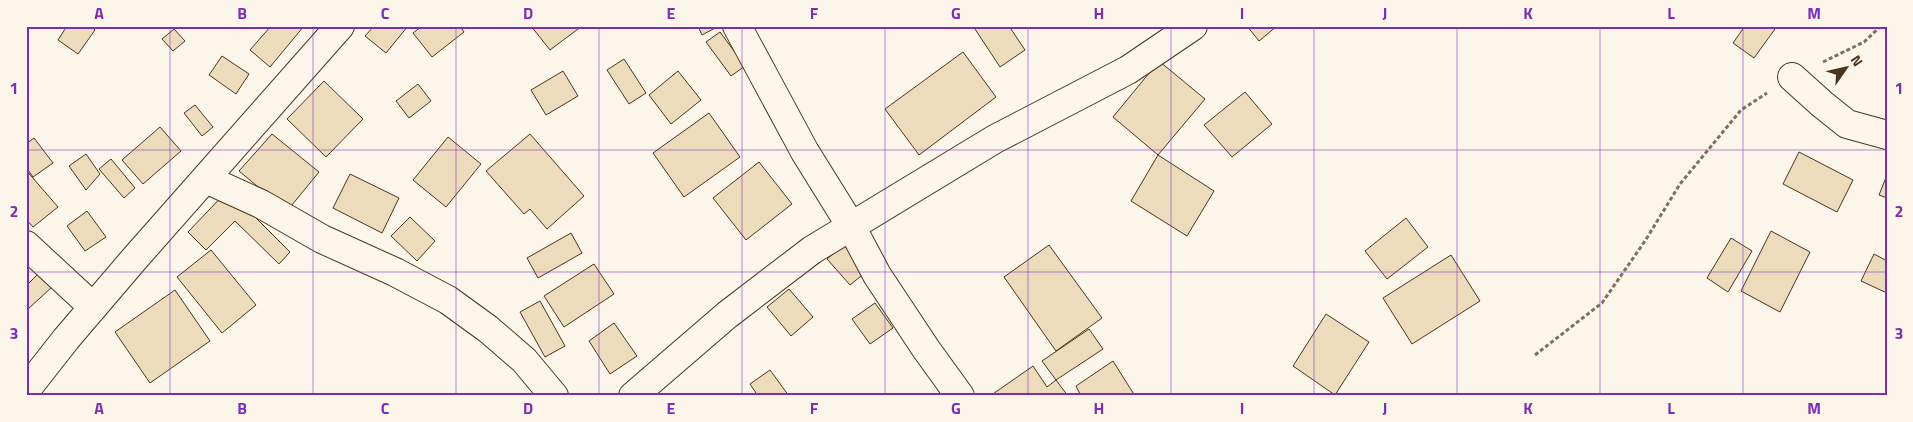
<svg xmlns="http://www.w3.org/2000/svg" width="1913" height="422" viewBox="0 0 1913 422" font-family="'Titillium Web',sans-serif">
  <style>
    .building { fill: #ecdcbc; stroke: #4a3520 }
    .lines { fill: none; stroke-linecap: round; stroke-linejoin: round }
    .minor-casing { stroke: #4a3520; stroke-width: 30 }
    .path { stroke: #7f6f5c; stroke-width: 3; stroke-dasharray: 4 2.5; stroke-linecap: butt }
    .minor { stroke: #fbf6e9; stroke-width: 28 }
    .grid { fill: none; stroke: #7b2cbf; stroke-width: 1; stroke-opacity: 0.55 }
    .neatline { fill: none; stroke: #7b2cbf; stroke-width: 2 }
    .grid-label { font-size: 16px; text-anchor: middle; font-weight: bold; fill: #7b2cbf }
  </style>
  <rect width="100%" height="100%" fill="#fbf6e9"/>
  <g class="building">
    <path d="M67 26H90L95 30 78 54 58 40Z"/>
    <path d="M271 26H304L270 67 250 50Z"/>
    <path d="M374 26H408L386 53 365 36Z"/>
    <path d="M422 26H460L464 32 432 57 413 33Z"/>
    <path d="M531 26H582L550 50Z"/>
    <path d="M698 26H716L717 27 702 35Z"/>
    <path d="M973 26H1009L1025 50 1000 67Z"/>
    <path d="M1247 26H1277L1259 41Z"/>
    <path d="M1745 26H1771L1775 29 1754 58 1733 43Z"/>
    <path d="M174 29 185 41 173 51 162 39Z"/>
    <path d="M720 32 745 66 731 76 706 42Z"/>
    <path d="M963 52 996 97 919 155 885 109Z"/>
    <path d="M222 56 249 74 236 94 209 75Z"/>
    <path d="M624 59 646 93 629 104 607 70Z"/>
    <path d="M1159 61 1205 99 1158 155 1113 117Z"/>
    <path d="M563 71 578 96 546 115 531 90Z"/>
    <path d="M678 71 701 100 671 124 649 95Z"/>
    <path d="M324 81 363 119 326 157 287 119Z"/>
    <path d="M418 84 431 101 409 118 396 101Z"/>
    <path d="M1245 92 1272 124 1232 157 1204 125Z"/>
    <path d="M195 105 213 127 202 136 184 113Z"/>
    <path d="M709 113 740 157 684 197 653 153Z"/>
    <path d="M160 127 181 151 143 184 122 160Z"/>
    <path d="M272 134 319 172 287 211 239 171Z"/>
    <path d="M530 134 584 196 547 229 530 209 524 214 486 171Z"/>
    <path d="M448 137 481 164 446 207 413 180Z"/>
    <path d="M34 138 53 163 33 177 26 167V144Z"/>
    <path d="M1799 152 1853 180 1837 212 1783 184Z"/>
    <path d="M86 154 100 174 86 190 69 166Z"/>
    <path d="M1158 155 1214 191 1187 236 1131 201Z"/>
    <path d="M111 159 135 188 124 198 99 169Z"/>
    <path d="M759 162 792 204 746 240 713 198Z"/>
    <path d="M26 170 58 207 33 227 26 219Z"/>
    <path d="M350 174 399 198 382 233 333 208Z"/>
    <path d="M1887 175V198L1879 195Z"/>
    <path d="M228 190 290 252 279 264 235 221 206 250 188 232Z"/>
    <path d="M87 211 106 237 85 251 67 226Z"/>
    <path d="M410 217 435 241 417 261 391 236Z"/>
    <path d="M1406 218 1428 247 1387 279 1365 251Z"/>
    <path d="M1771 231 1810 252 1780 312 1741 291Z"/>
    <path d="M571 233 582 253 538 278 527 258Z"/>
    <path d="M1731 238 1752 251 1728 292 1707 278Z"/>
    <path d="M844 245 866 272 850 285 827 259Z"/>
    <path d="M1049 245 1102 318 1056 351 1004 277Z"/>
    <path d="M211 250 256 305 222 333 177 277Z"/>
    <path d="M1874 254 1887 261V293L1861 281Z"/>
    <path d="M1451 255 1480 301 1412 344 1383 298Z"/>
    <path d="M594 264 614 294 564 327 544 296Z"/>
    <path d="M39 273 52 287 27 310 26 286Z"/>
    <path d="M789 289 813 317 791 336 767 307Z"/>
    <path d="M175 290 210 341 150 383 115 332Z"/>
    <path d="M540 301 565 346 545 357 520 312Z"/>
    <path d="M875 303 893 328 870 344 852 319Z"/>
    <path d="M1326 314 1369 342 1335 395 1293 366Z"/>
    <path d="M614 323 637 356 610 374 589 341Z"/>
    <path d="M1089 329 1103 349 1056 380 1042 361Z"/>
    <path d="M1113 361 1135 396H1081L1076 386Z"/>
    <path d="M1033 366 1047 387 1056 380 1068 396H990Z"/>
    <path d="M770 370 789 396H758L750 384Z"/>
  </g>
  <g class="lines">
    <defs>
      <g id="minor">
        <path d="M737 26 805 152 851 226 877 275 926 349 960 396"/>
        <path d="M1792 77 1822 104 1847 124 1887 135"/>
        <path d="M206 179 261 204 322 239 395 272 448 300 488 329 524 360 554 396"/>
        <path d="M26 245 93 307"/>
        <path d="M26 390 66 339 136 257 340 26"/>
        <path d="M633 396 727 315 812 250 995 139 1128 70 1193 26"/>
      </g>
    </defs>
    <use href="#minor" class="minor-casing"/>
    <g class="path">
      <path d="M1823 62 1864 42 1881 26"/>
      <path d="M1535 355 1602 303 1645 241 1680 184 1741 110 1767 93"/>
    </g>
    <use href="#minor" class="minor"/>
  </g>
  <path class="grid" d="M170 26V396M313 26V396M456 26V396M599 26V396M742 26V396M885 26V396M1028 26V396M1171 26V396M1314 26V396M1457 26V396M1600 26V396M1743 26V396M26 150H1887M26 272H1887"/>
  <rect width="1913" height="422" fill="none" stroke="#fbf6e9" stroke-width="55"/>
  <g transform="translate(1846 68) rotate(56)" stroke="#fbf6e9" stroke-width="4" paint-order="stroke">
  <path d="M0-4L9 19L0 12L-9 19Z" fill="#4a3520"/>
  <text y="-8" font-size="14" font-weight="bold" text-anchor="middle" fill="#4a3520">N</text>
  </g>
  <rect x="28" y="28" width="1858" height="366" class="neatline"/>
  <g class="grid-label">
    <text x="99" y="19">A</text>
    <text x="242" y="19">B</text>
    <text x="385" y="19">C</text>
    <text x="528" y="19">D</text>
    <text x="671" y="19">E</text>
    <text x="814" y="19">F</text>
    <text x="956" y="19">G</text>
    <text x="1099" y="19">H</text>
    <text x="1242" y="19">I</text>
    <text x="1385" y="19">J</text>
    <text x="1528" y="19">K</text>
    <text x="1671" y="19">L</text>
    <text x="1814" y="19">M</text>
    <text x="14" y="94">1</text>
    <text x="1899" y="94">1</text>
    <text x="14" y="217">2</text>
    <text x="1899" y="217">2</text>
    <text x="14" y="339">3</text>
    <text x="1899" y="339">3</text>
    <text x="99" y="414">A</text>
    <text x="242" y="414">B</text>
    <text x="385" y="414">C</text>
    <text x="528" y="414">D</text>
    <text x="671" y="414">E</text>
    <text x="814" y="414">F</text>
    <text x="956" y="414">G</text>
    <text x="1099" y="414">H</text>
    <text x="1242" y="414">I</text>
    <text x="1385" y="414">J</text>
    <text x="1528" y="414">K</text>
    <text x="1671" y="414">L</text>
    <text x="1814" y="414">M</text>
  </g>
</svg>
